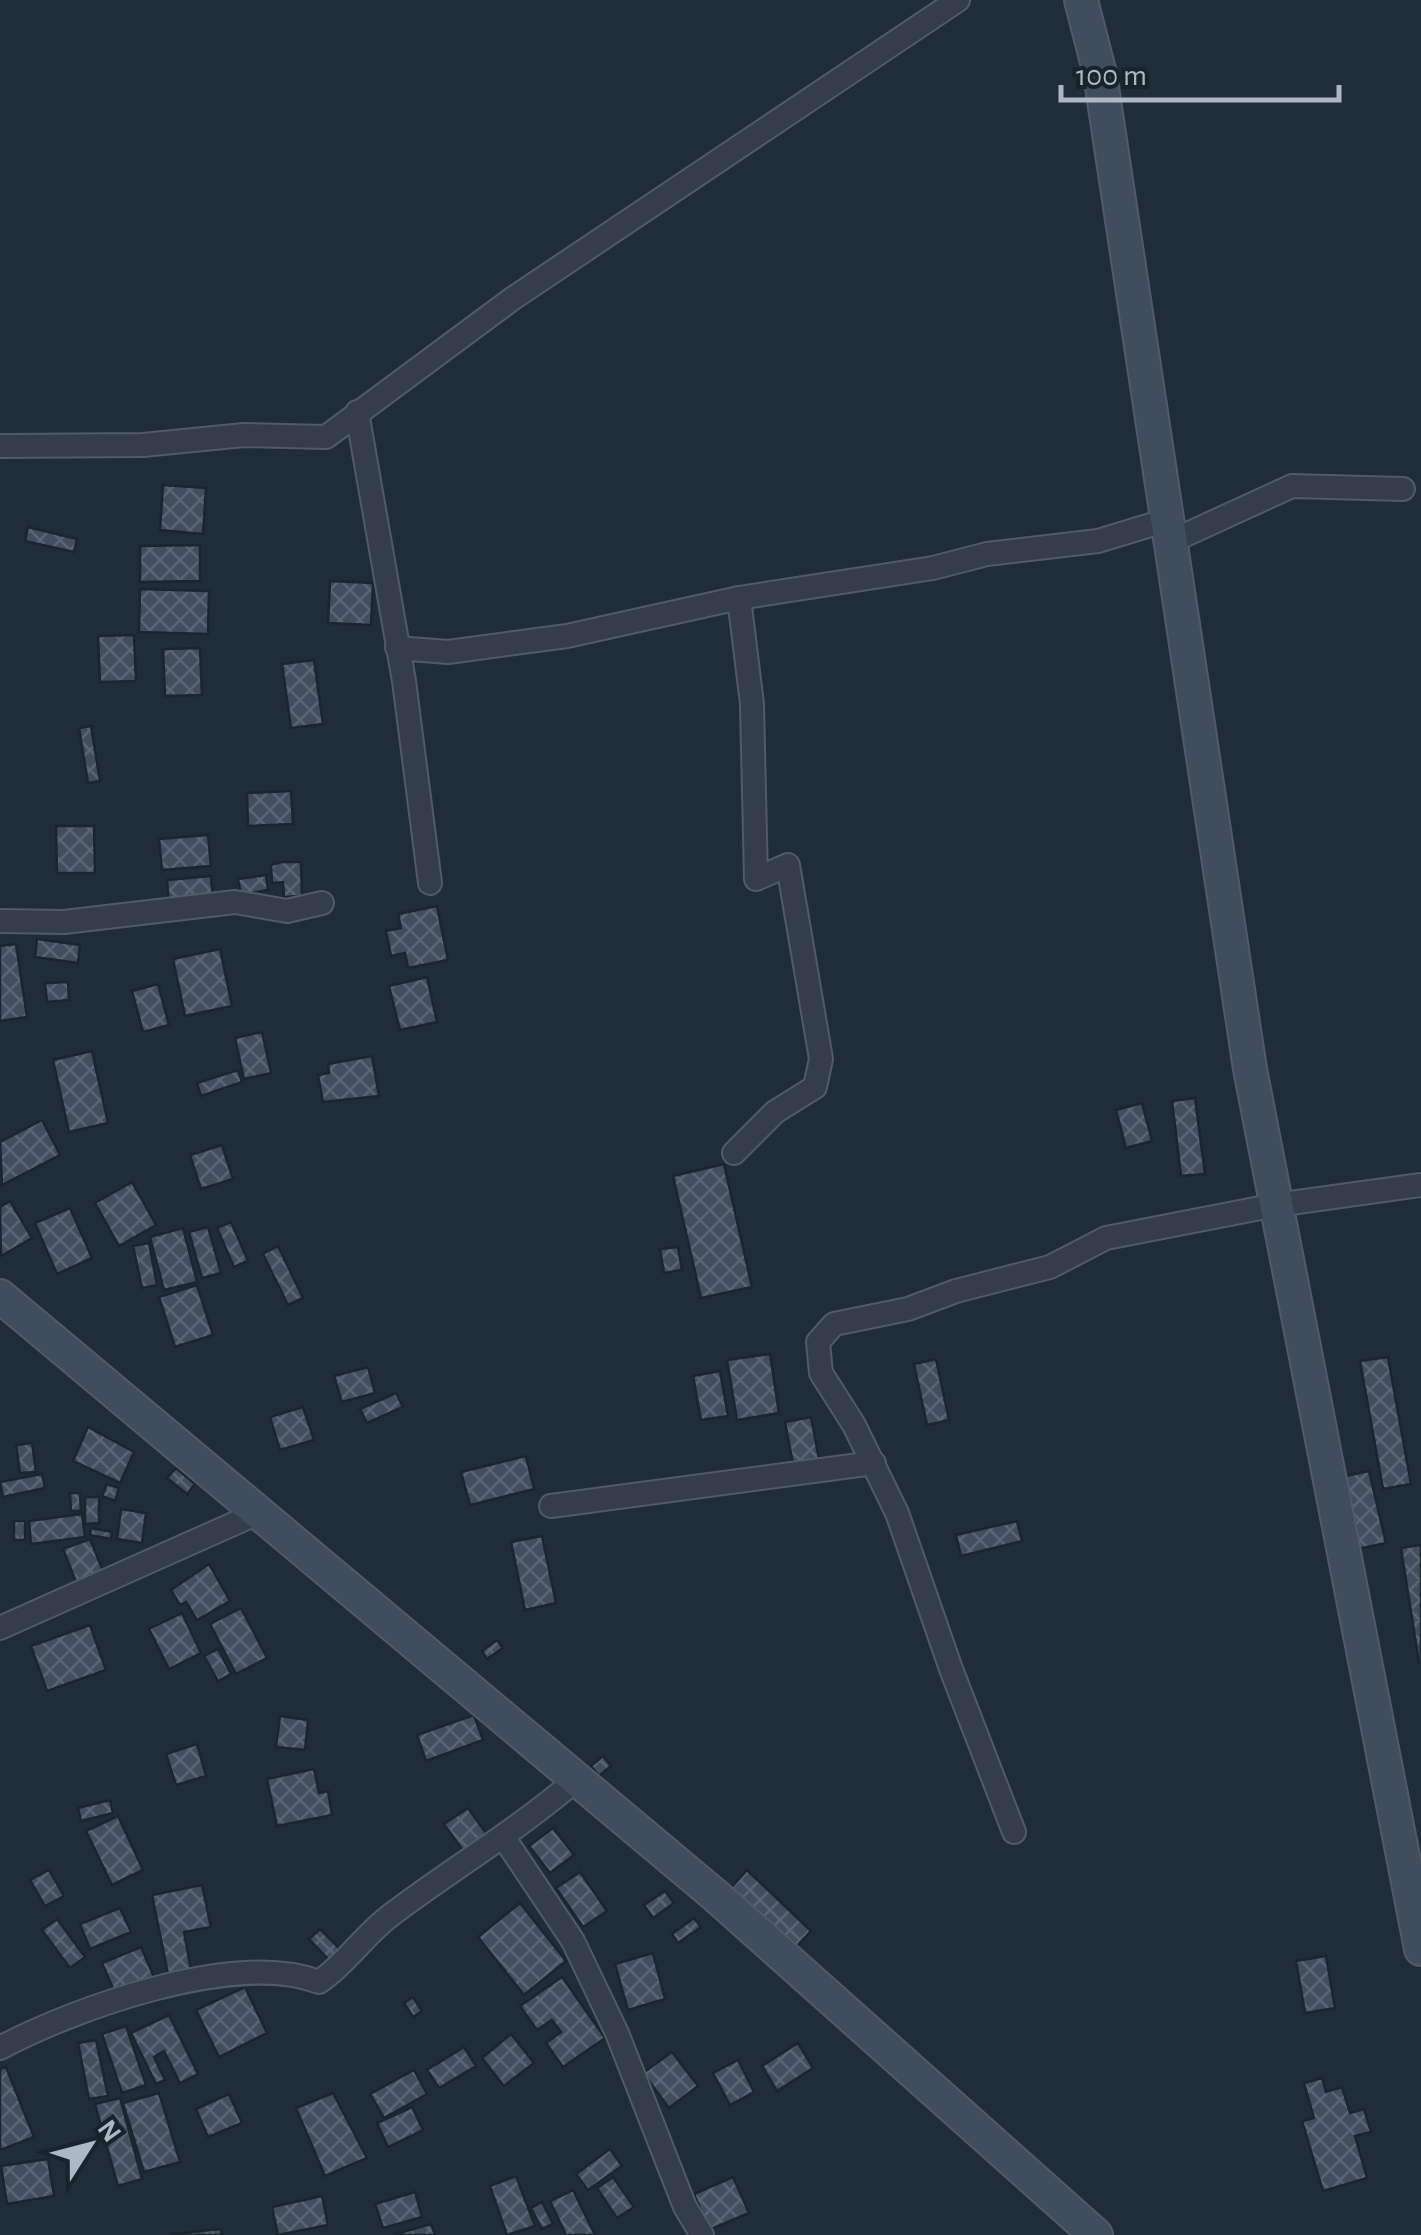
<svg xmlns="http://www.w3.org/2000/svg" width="1421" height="2235" viewBox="0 0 1421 2235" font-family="'Alegreya Sans',sans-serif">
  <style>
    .building { fill: url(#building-cross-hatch); stroke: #1a2530; stroke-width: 2.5 }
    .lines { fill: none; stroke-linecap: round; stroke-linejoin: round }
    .street-casing { stroke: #505b67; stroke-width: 26 }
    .secondary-casing { stroke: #505b67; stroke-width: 36 }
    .street { stroke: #333e4a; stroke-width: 22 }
    .secondary { stroke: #404d5d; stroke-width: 32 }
  </style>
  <defs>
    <pattern id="building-cross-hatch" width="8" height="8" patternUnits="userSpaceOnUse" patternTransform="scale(2.5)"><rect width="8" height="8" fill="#404e5e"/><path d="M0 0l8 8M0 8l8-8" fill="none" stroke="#596574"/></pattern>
  </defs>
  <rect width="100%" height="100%" fill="#1f2c39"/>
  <g class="building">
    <path d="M163 485 206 488 203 534 160 530Z"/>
    <path d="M28 527 77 539 74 552 25 541Z"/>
    <path d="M200 545V581L140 582V546Z"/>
    <path d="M330 581 373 583 371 625 328 623Z"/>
    <path d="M140 589 209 591 208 634 139 632Z"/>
    <path d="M134 635 136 681 100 682 98 636Z"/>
    <path d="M200 648 202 695 165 696 163 649Z"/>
    <path d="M314 660 323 724 291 728 282 664Z"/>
    <path d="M91 726 100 781 88 783 79 728Z"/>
    <path d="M291 791 293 824 248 826 247 793Z"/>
    <path d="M56 826H94L95 873H57Z"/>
    <path d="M208 835 211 866 162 870 159 839Z"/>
    <path d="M282 862H301L302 896 284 897 283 882 272 883 271 865Z"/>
    <path d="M266 875 268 890 241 895 238 879Z"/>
    <path d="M211 876 213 901 169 905 167 880Z"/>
    <path d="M437 906 448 960 408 968 405 953 391 956 386 931 401 928 398 914Z"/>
    <path d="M37 939 80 945 78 963 35 957Z"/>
    <path d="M16 944 27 1017 0 1021V946Z"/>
    <path d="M220 949 232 1006 185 1016 173 959Z"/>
    <path d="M427 977 437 1022 400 1030 389 986Z"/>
    <path d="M68 982 69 1000 47 1002 45 983Z"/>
    <path d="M158 984 169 1025 143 1032 132 991Z"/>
    <path d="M262 1032 271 1073 244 1079 235 1038Z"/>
    <path d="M92 1051 108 1123 69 1132 53 1060Z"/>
    <path d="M372 1056 379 1096 323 1102 318 1075 329 1073 328 1064Z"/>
    <path d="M238 1070 242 1082 201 1096 197 1083Z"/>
    <path d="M1195 1098 1205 1174 1181 1176 1172 1101Z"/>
    <path d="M1142 1103 1152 1141 1126 1148 1116 1110Z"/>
    <path d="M42 1120 60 1155 2 1185 0 1142Z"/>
    <path d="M222 1145 233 1179 201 1189 190 1155Z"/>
    <path d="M724 1164 752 1287 701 1298 673 1176Z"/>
    <path d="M132 1182 156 1225 119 1246 95 1203Z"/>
    <path d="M10 1201 32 1238 1 1256 0 1207Z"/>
    <path d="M70 1208 92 1258 57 1274 35 1223Z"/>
    <path d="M231 1222 248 1261 234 1267 217 1228Z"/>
    <path d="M208 1227 221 1273 202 1278 189 1232Z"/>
    <path d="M183 1228 197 1282 164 1290 150 1237Z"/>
    <path d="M149 1243 157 1285 142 1288 133 1246Z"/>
    <path d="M278 1246 303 1298 288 1305 263 1254Z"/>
    <path d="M678 1247 682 1270 664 1273 660 1249Z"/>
    <path d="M197 1285 213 1335 175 1347 159 1297Z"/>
    <path d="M770 1354 779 1413 737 1420 727 1360Z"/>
    <path d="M1388 1357 1411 1484 1383 1489 1360 1361Z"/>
    <path d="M936 1359 949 1420 927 1425 914 1364Z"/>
    <path d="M368 1367 375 1393 342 1402 334 1376Z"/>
    <path d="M720 1371 728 1416 701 1420 693 1376Z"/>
    <path d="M396 1393 403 1407 367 1423 360 1409Z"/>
    <path d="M303 1407 314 1440 280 1450 270 1417Z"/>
    <path d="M811 1417 819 1459 793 1464 785 1422Z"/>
    <path d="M88 1427 134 1452 120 1483 73 1461Z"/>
    <path d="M32 1443 36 1472 20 1473 16 1445Z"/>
    <path d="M526 1456 534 1489 470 1505 461 1472Z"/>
    <path d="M176 1468 195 1484 187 1494 167 1478Z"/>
    <path d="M1369 1471 1386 1543 1353 1550 1336 1478Z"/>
    <path d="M42 1474 45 1488 3 1497 0 1482Z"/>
    <path d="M107 1484 119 1488 115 1501 102 1496Z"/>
    <path d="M70 1493H80L81 1511H71Z"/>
    <path d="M85 1497H99V1523L85 1524Z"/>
    <path d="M121 1509 146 1513 142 1543 117 1539Z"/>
    <path d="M82 1514 85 1537 31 1544 29 1521Z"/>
    <rect x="14" y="1521" width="11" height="19"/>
    <path d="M1017 1521 1022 1541 961 1556 956 1535Z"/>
    <path d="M91 1528 112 1532 111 1539 90 1535Z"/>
    <path d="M542 1536 556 1603 525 1610 511 1542Z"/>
    <path d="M90 1539 105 1576 78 1587 63 1549Z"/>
    <path d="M1421 1545V1663H1419L1401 1548Z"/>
    <path d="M209 1564 230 1601 197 1620 186 1602 180 1605 171 1590Z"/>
    <path d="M241 1608 267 1658 236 1674 210 1624Z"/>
    <path d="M182 1613 201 1653 169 1669 149 1629Z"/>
    <path d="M90 1625 106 1670 47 1691 31 1646Z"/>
    <path d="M497 1640 503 1648 487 1659 482 1651Z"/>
    <path d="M218 1649 231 1674 218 1681 204 1656Z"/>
    <path d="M474 1715 483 1740 426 1761 417 1735Z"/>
    <path d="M280 1716 308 1720 305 1750 276 1747Z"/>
    <path d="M197 1744 206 1776 176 1785 166 1754Z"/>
    <path d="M603 1756 611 1766 599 1776 591 1766Z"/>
    <path d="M314 1769 319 1793 328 1791 332 1815 277 1826 267 1779Z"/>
    <path d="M110 1800 113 1813 81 1821 78 1808Z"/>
    <path d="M468 1808 488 1836 464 1852 444 1824Z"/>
    <path d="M118 1816 143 1870 112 1885 86 1831Z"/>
    <path d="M553 1828 574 1855 550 1873 529 1846Z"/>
    <path d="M49 1870 64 1896 45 1906 30 1880Z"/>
    <path d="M747 1870 811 1931 794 1949 730 1889Z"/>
    <path d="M580 1872 607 1911 583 1927 556 1888Z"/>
    <path d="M202 1885 211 1927 184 1932 191 1970 168 1974 152 1895Z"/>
    <path d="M665 1891 674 1903 653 1918 644 1905Z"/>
    <path d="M520 1903 566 1961 524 1995 478 1937Z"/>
    <path d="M120 1908 131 1932 90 1949 80 1924Z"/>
    <path d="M694 1918 701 1927 678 1943 672 1934Z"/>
    <path d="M57 1919 85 1957 70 1968 42 1930Z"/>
    <path d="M320 1929 342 1951 331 1962 309 1939Z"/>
    <path d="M141 1947 154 1977 115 1993 102 1963Z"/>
    <path d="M653 1953 665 1999 628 2010 615 1964Z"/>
    <path d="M1326 1956 1335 2008 1305 2013 1296 1961Z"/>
    <path d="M562 1977 605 2038 563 2067 546 2043 561 2032 552 2020 537 2030 520 2006Z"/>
    <path d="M245 1987 267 2033 219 2057 196 2010Z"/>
    <path d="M413 1997 422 2011 413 2017 404 2003Z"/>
    <path d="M169 2015 198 2074 180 2083 164 2051 154 2057 165 2080 156 2084 131 2033Z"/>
    <path d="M126 2026 146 2085 122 2093 102 2034Z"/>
    <path d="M511 2034 534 2063 504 2086 482 2058Z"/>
    <path d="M96 2040 108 2096 89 2099 78 2043Z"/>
    <path d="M798 2043 813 2068 777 2091 762 2066Z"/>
    <path d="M464 2047 476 2066 439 2088 427 2070Z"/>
    <path d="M672 2052 698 2086 669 2108 643 2073Z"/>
    <path d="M738 2060 754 2092 730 2105 713 2073Z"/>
    <path d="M6 2067 34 2137 0 2150V2069Z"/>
    <path d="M414 2070 427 2094 384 2118 370 2094Z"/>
    <path d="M1322 2078 1326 2092 1342 2087 1350 2113 1364 2109 1371 2132 1355 2136 1367 2178 1323 2191 1302 2121 1314 2118 1304 2083Z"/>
    <path d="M159 2093 180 2162 144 2172 123 2103Z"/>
    <path d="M333 2093 367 2158 325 2176 296 2108Z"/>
    <path d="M229 2094 242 2123 208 2137 196 2109Z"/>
    <path d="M120 2098 142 2179 118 2186 95 2104Z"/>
    <path d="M412 2107 423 2130 388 2147 377 2123Z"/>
    <path d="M610 2149 622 2166 588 2190 576 2174Z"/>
    <path d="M48 2159 54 2196 7 2204 1 2166Z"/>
    <path d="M516 2176 535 2226 507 2235 490 2186Z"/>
    <path d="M613 2177 634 2207 617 2218 597 2188Z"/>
    <path d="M733 2177 749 2213 709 2230 694 2194Z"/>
    <path d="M573 2190 595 2235H566L550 2201Z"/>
    <path d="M415 2192 422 2217 383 2228 375 2204Z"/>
    <path d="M322 2196 328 2225 278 2235 272 2207Z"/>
    <path d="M542 2202 553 2224 542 2229 531 2208Z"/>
    <path d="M431 2224 435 2235H393Z"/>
    <path d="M221 2229 222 2235H173L172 2234Z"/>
  </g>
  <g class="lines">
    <defs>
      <g id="street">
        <path d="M357 412 404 681 430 883"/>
        <path d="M0 446 143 445 244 435 326 437 512 299 958 0"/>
        <path d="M1170 542 1292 486 1403 489"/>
        <path d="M397 648 448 652 567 636 739 598 933 568 987 554 1098 541 1167 520"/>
        <path d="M0 921 64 922 235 902 287 911 322 903"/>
        <path d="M734 1153 775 1112 815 1087 821 1059 788 865 756 879 752 704 739 598"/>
        <path d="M551 1506 874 1463"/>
        <path d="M0 1628 258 1513"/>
        <path d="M1014 1832 951 1669 897 1513 854 1425 821 1373 818 1342 834 1324 908 1309 956 1291 1050 1267 1106 1238 1276 1205 1421 1185"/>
        <path d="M504 1838 573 1941 617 2033 685 2207 702 2235"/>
        <path d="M0 2048C75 2008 237 1950 319 1982 347 1963 364 1935 391 1915 453 1868 518 1830 577 1779"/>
      </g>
      <g id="secondary">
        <path d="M1081 0 1100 74 1250 1069 1421 1949"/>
        <path d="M0 1296 716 1896 1096 2235"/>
      </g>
    </defs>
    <use href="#street" class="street-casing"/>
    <use href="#secondary" class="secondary-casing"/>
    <use href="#street" class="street"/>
    <use href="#secondary" class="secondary"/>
  </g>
  <g transform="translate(90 2145) rotate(54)" stroke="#18232e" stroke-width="8" paint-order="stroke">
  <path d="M0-8L18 38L0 25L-18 38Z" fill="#adb8c6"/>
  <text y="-15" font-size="28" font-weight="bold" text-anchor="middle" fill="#adb8c6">N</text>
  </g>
  <path d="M1061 85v15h278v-15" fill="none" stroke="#adb8c6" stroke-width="5"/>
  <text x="1076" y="85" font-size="30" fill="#adb8c6" stroke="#18232e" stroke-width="8" paint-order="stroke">100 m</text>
</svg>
